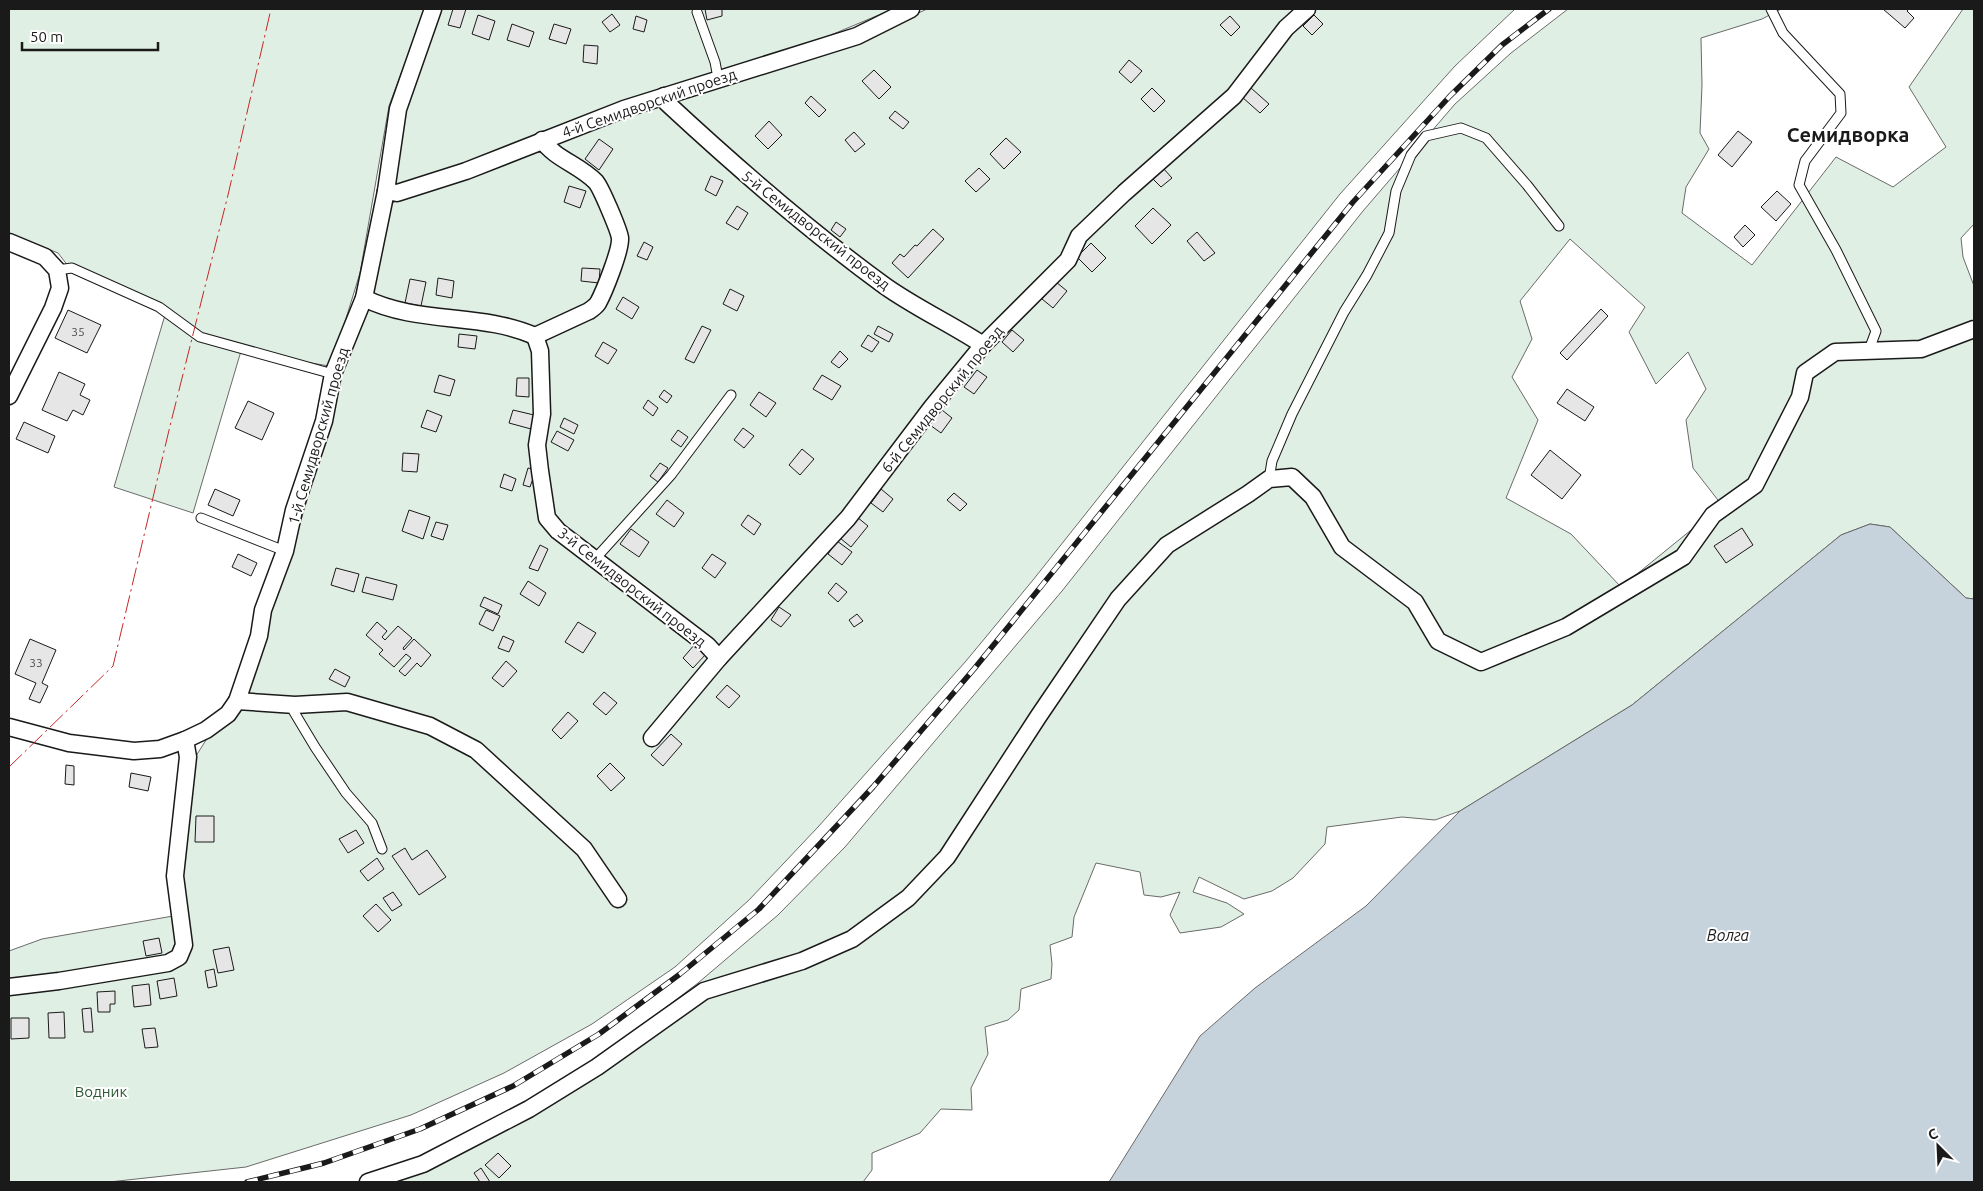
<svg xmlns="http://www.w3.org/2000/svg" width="1983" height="1191" viewBox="0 0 1983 1191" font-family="Ubuntu,sans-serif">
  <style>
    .green { fill: #e0efe3; stroke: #6a6a6a; fill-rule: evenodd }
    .water { fill: #c6d2dc; stroke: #6a6a6a }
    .building { fill: #e6e6e6; stroke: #1a1a1a }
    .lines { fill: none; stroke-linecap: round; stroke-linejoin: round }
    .service-casing { stroke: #1a1a1a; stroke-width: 11 }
    .minor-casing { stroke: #1a1a1a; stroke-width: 19 }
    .service { stroke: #fff; stroke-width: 9 }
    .minor { stroke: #fff; stroke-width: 16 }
    .rail-casing { stroke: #1a1a1a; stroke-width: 5.5 }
    .rail { stroke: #fff; stroke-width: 4; stroke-dasharray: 11; stroke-linecap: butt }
    .power { stroke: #c62828; stroke-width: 1; stroke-dasharray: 18 4 2.5 4; stroke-linecap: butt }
    .labels { text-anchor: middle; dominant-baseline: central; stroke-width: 4; stroke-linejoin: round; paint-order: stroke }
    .number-label { font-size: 12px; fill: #4d4d4d }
    .street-label { font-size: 15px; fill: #1a1a1a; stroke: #fff }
    .park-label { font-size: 15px; fill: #2b5a34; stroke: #fff }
    .water-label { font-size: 16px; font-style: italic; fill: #1a1a1a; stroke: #fff }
    .district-label { font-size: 20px; font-weight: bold; fill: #1a1a1a; stroke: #fff }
  </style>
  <rect width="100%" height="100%" fill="#fff"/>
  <g class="green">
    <path d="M9 9H425L389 106 360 273 339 341 329 366 241 351 193 513 114 487 165 315 72 271 58 253 9 233Z"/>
    <path d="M442 9H893L795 50 403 184H396L393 175 405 112Z"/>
    <path d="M927 9H1302L1229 93 1065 253 990 331 981 335 886 282 752 175 674 102 676 95 860 40Z"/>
    <path d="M1312 9H1515L1455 66 1340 194 1033 580 966 661 818 827 749 900 675 967 592 1024 504 1073 411 1115 246 1167 109 1182H9V951L42 939 173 916 180 874 194 759 208 737 244 708 249 694 248 689 269 612 290 558 329 424 339 378 366 311 373 309 515 330 532 341 543 520 708 653V664L1086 238Z"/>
    <path d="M1568 9H1781L1762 19 1701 38 1702 85 1700 133 1709 149 1686 187 1682 213 1752 265 1836 157 1893 187 1946 147 1909 87 1963 9H1974V224L1961 238 1963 257 1974 286V599L1966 598 1890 527 1870 524 1841 535 1632 705 1460 811 1435 820 1402 817 1327 827 1325 844 1293 878 1272 891 1244 899 1199 877 1193 892 1227 903 1244 914 1221 927 1180 933 1170 915 1180 892 1161 897 1144 895 1140 872 1096 863 1074 917 1072 937 1050 945 1052 964 1051 979 1021 989 1019 1010 1008 1020 985 1027 988 1054 971 1088 972 1110 941 1109 920 1133 872 1153V1170L863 1182H390L508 1127 501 1114 523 1103 614 1047 698 983 778 915 845 847 1062 591 1363 211 1455 104 1511 53ZM1570 239 1645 307 1629 332 1656 384 1688 352 1706 389 1686 420 1693 468 1721 504 1696 526 1621 587 1571 534 1506 498 1538 420 1512 377 1532 339 1520 301Z"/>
    <path d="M660 105 747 184 970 341 973 350 845 516 725 646 716 645 603 562 551 514 543 443 544 341 591 314 623 227 554 143Z"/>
    <path d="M533 152 545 153 593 186 614 239 595 300 532 329 413 313 375 295 371 286 390 206 394 202 468 177Z"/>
  </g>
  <path class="water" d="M1870 524 1890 527 1966 598 1974 599V1182H1109L1200 1036 1255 988 1366 906 1460 811 1632 705 1841 535Z"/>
  <g class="building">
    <path d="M453 9H466L460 28 448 25Z"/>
    <path d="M705 9H722V16L707 20Z"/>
    <path d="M1883 9H1909L1907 11 1914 18 1905 28Z"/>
    <path d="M612 14 620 25 610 32 602 22Z"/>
    <path d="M478 15 495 21 489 40 472 34Z"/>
    <path d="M1314 15 1323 24 1312 35 1303 26Z"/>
    <path d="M636 16 647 20 644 32 633 29Z"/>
    <path d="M1230 16 1240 27 1231 36 1220 25Z"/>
    <path d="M512 24 534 32 529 47 507 40Z"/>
    <path d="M554 24 571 29 566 44 549 39Z"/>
    <path d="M584 45 598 46 597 64 583 62Z"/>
    <path d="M1129 60 1142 71 1131 83 1119 72Z"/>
    <path d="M874 70 891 87 879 99 862 81Z"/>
    <path d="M1152 88 1165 101 1154 112 1141 99Z"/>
    <path d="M1251 88 1269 104 1260 113 1242 97Z"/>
    <path d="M811 96 826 110 819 117 805 103Z"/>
    <path d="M895 111 909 122 903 129 889 118Z"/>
    <path d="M769 121 782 135 768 149 755 136Z"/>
    <path d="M1738 131 1752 142 1732 167 1718 155Z"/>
    <path d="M854 132 865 144 855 152 845 140Z"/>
    <path d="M1006 138 1021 152 1004 169 990 154Z"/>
    <path d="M599 139 613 149 599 170 585 159Z"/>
    <path d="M979 168 990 179 976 192 965 181Z"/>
    <path d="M1163 168 1172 178 1161 187 1152 178Z"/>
    <path d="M711 176 723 181 716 196 705 190Z"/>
    <path d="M569 186 586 191 580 208 564 202Z"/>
    <path d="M1777 191 1791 204 1776 221 1761 207Z"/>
    <path d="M737 206 748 213 738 230 726 223Z"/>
    <path d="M1153 208 1171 225 1152 244 1135 226Z"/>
    <path d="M836 222 846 229 840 237 831 230Z"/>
    <path d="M1745 225 1755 235 1743 247 1734 237Z"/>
    <path d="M933 229 944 239 908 278 892 263 900 254 904 257 915 245 917 246Z"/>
    <path d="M1197 232 1215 253 1204 261 1187 241Z"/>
    <path d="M644 242 653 247 647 260 637 256Z"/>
    <path d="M1091 243 1106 258 1092 272 1077 257Z"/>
    <path d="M582 268 600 269 599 283 581 281Z"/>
    <path d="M438 278 454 281 452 298 436 295Z"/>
    <path d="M410 279 426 282 421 306 405 303Z"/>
    <path d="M1056 282 1067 291 1053 308 1042 299Z"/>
    <path d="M730 289 744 296 737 311 723 304Z"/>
    <path d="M623 297 639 307 632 319 616 309Z"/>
    <path d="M1601 309 1608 316 1567 360 1560 353Z"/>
    <path d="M68 310 101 325 87 353 55 338Z"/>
    <path d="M702 326 711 330 694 363 685 359Z"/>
    <path d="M878 326 893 334 889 342 874 334Z"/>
    <path d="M1012 330 1024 340 1013 352 1002 342Z"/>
    <path d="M459 334 477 336 475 349 458 347Z"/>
    <path d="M868 335 879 342 872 352 861 346Z"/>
    <path d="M603 342 617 350 608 364 595 356Z"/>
    <path d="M840 351 848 359 839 368 831 362Z"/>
    <path d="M977 370 987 377 974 394 964 387Z"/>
    <path d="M59 372 85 384 80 395 90 400 83 415 73 410 67 421 42 410Z"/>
    <path d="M439 375 455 380 450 396 434 392Z"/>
    <path d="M822 375 841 386 832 400 813 389Z"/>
    <path d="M517 378H529V397L516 396Z"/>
    <path d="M1567 389 1594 407 1585 421 1557 403Z"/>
    <path d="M664 390 672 396 667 403 659 397Z"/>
    <path d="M759 392 776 403 766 417 750 405Z"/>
    <path d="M648 400 658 408 653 416 643 408Z"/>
    <path d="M248 401 274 413 262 440 235 428Z"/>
    <path d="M427 410 442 416 436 432 421 427Z"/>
    <path d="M513 410 534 415 531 429 509 423Z"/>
    <path d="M942 410 952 418 941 433 930 425Z"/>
    <path d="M564 418 578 425 574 434 560 427Z"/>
    <path d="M24 422 55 436 48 453 16 439Z"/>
    <path d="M743 428 754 436 744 448 734 440Z"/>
    <path d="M678 430 688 437 681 447 671 440Z"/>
    <path d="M557 431 574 440 568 451 551 442Z"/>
    <path d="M802 449 814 459 800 475 789 465Z"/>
    <path d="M1550 450 1581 475 1562 499 1531 475Z"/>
    <path d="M403 453 419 454 417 472 402 471Z"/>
    <path d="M660 463 668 468 658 482 650 476Z"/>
    <path d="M528 468 536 470 530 487 523 485Z"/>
    <path d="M504 474 516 479 512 491 500 487Z"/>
    <path d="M215 489 240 500 233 516 208 505Z"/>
    <path d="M881 489 893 499 883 512 871 503Z"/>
    <path d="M954 493 967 504 960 511 947 500Z"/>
    <path d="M667 500 684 513 674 527 656 514Z"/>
    <path d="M409 510 430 517 423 539 402 531Z"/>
    <path d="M748 515 761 524 754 535 741 525Z"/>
    <path d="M857 517 868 526 851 547 840 538Z"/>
    <path d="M436 522 448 525 443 540 431 536Z"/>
    <path d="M1742 528 1753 545 1726 563 1714 546Z"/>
    <path d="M631 529 649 542 639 557 620 544Z"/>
    <path d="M837 541 852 552 842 565 828 554Z"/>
    <path d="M540 545 548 549 538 571 529 568Z"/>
    <path d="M238 554 257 563 251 576 232 567Z"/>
    <path d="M712 554 726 563 715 578 702 568Z"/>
    <path d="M336 568 359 574 354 592 331 585Z"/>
    <path d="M366 577 397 585 393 600 362 592Z"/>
    <path d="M528 581 546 593 539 606 520 594Z"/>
    <path d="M836 583 847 592 838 602 828 593Z"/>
    <path d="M484 597 502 605 498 614 480 606Z"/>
    <path d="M779 607 791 615 781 627 771 620Z"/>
    <path d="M486 610 500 616 493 631 479 624Z"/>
    <path d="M857 614 863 621 854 627 849 620Z"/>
    <path d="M377 622 387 631 382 637 385 640 398 626 412 638 403 648 404 650 414 639 431 655 421 667 417 663 405 676 399 671 411 658 406 654 394 667 379 654 383 650 366 635Z"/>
    <path d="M578 622 596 633 583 653 565 642Z"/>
    <path d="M503 636 514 641 509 652 498 648Z"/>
    <path d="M30 639 56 650 42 683 48 686 40 703 29 699 36 683 15 674Z"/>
    <path d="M695 644 706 654 693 668 683 658Z"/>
    <path d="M506 661 517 671 503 687 492 678Z"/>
    <path d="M335 669 350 677 345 687 329 679Z"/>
    <path d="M727 685 740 696 729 708 716 697Z"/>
    <path d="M604 692 617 703 606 715 593 704Z"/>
    <path d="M568 712 578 721 561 739 552 730Z"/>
    <path d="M671 734 682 744 663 766 651 755Z"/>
    <path d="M610 763 625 778 611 791 597 776Z"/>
    <path d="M66 765 74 766V785L65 784Z"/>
    <path d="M131 773 151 777 148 791 129 787Z"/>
    <path d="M196 816H214V842H195Z"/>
    <path d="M356 830 364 843 348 853 339 839Z"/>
    <path d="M405 848 412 860 427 850 446 877 419 895 392 856Z"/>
    <path d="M377 858 384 869 368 881 360 871Z"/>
    <path d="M393 892 402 905 392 911 383 898Z"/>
    <path d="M376 904 391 920 378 932 363 916Z"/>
    <path d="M159 938 162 953 146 956 143 941Z"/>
    <path d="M229 947 234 970 218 973 213 950Z"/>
    <path d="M214 969 217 986 208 988 205 971Z"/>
    <path d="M174 978 177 996 160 999 157 981Z"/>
    <path d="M149 984 151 1005 134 1007 132 986Z"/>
    <path d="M115 991V1004H110V1012H98L97 992Z"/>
    <path d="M91 1008 93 1032H84L82 1009Z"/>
    <path d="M64 1012 65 1038H49L48 1013Z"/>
    <path d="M11 1018H29V1038L11 1039Z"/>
    <path d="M155 1028 158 1047 145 1048 142 1029Z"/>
    <path d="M498 1153 511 1166 499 1178 485 1165Z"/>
    <path d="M481 1168 490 1182H480L474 1173Z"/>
  </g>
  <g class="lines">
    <defs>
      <g id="service">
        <path d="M1771 9 1783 33 1840 94 1841 113 1805 161 1799 185 1836 250 1876 331 1869 350"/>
        <path d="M697 12 715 62 718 78"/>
        <path d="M57 270 72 268 159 307 200 337 333 374"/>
        <path d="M1269 479 1272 461 1292 414 1344 312 1367 275 1389 233 1396 191 1411 155 1426 136 1461 128 1486 138 1527 185 1559 226"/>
        <path d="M201 518 285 551"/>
        <path d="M595 559 671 475 731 395"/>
        <path d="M295 705 294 712 315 747 346 793 372 823 382 849"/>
      </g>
      <g id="minor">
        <path d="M664 96 667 103C736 167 808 230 885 286 916 308 951 324 983 345"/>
        <path d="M386 191 397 193 466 171 624 109 857 36 911 9"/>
        <path d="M9 242 45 257 57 270 60 288 53 308 9 396"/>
        <path d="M364 298C418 325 481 312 535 336L589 311C592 309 596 306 598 303 604 292 621 250 620 238 619 230 601 188 596 182 580 165 555 159 542 140"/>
        <path d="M535 336 540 351 542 414 537 445 540 471 547 518 558 531 707 645 719 658"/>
        <path d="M237 701 295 705 347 702 430 726 476 750 584 849 618 899"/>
        <path d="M9 727 69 743 134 751 160 749 185 740 206 730 228 714 237 701 259 636 263 610 285 551 294 510 324 421 333 374 364 298 386 191 398 109 433 9"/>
        <path d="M652 738 719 658 848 518 932 407 983 345 1068 260 1079 236 1124 193 1234 96 1286 28 1307 9"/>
        <path d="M9 987 59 981 168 963 179 957 184 945 175 876 188 757 185 740"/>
        <path d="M368 1182 423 1164 529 1109 597 1067 704 991 802 961 852 939 908 898 947 857 1038 717 1118 599 1167 545 1248 494 1269 479 1292 477 1313 497 1342 547 1415 602 1438 641 1481 662 1566 627 1683 557 1713 515 1755 485 1800 397 1805 373 1835 352 1921 349 1974 329"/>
      </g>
    </defs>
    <use href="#service" class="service-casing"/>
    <use href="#minor" class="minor-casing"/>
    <use href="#service" class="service"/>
    <use href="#minor" class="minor"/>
    <defs>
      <path id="rail" d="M247 1182 324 1163 420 1129 513 1086 599 1034 680 974 759 909 873 787 974 669 1353 202 1450 96 1502 45 1549 9"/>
    </defs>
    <use href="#rail" class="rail-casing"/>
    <use href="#rail" class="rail"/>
    <path class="power" d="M9 767 113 666 170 426 228 195 271 9"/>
  </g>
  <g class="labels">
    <g class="number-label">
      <text x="78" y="331">35</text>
      <text x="36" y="662">33</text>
    </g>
    <g class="street-label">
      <text transform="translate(649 103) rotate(-19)">4-й Семидворский проезд</text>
      <text transform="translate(816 230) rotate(38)">5-й Семидворский проезд</text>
      <text transform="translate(942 399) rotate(-51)">6-й Семидворский проезд</text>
      <text transform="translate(318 436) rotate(-74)">1-й Семидворский проезд</text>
      <text transform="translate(632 587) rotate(38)">3-й Семидворский проезд</text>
    </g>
    <g class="park-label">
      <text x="101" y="1091">Водник</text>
    </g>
    <g class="water-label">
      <text x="1728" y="935">Волга</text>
    </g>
    <g class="district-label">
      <text x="1848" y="134">Семидворка</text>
    </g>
  </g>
  <rect width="1983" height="1191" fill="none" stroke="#1a1a1a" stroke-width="20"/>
  <g transform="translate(1938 1146) rotate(336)" stroke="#ffffff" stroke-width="4" paint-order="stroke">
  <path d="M0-4L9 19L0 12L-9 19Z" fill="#1a1a1a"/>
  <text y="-8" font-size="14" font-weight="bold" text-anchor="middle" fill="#1a1a1a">С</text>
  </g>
  <path d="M22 42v8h136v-8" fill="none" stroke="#1a1a1a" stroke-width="2.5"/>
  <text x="30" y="42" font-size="15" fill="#1a1a1a" stroke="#ffffff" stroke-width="4" paint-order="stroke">50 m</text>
</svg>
